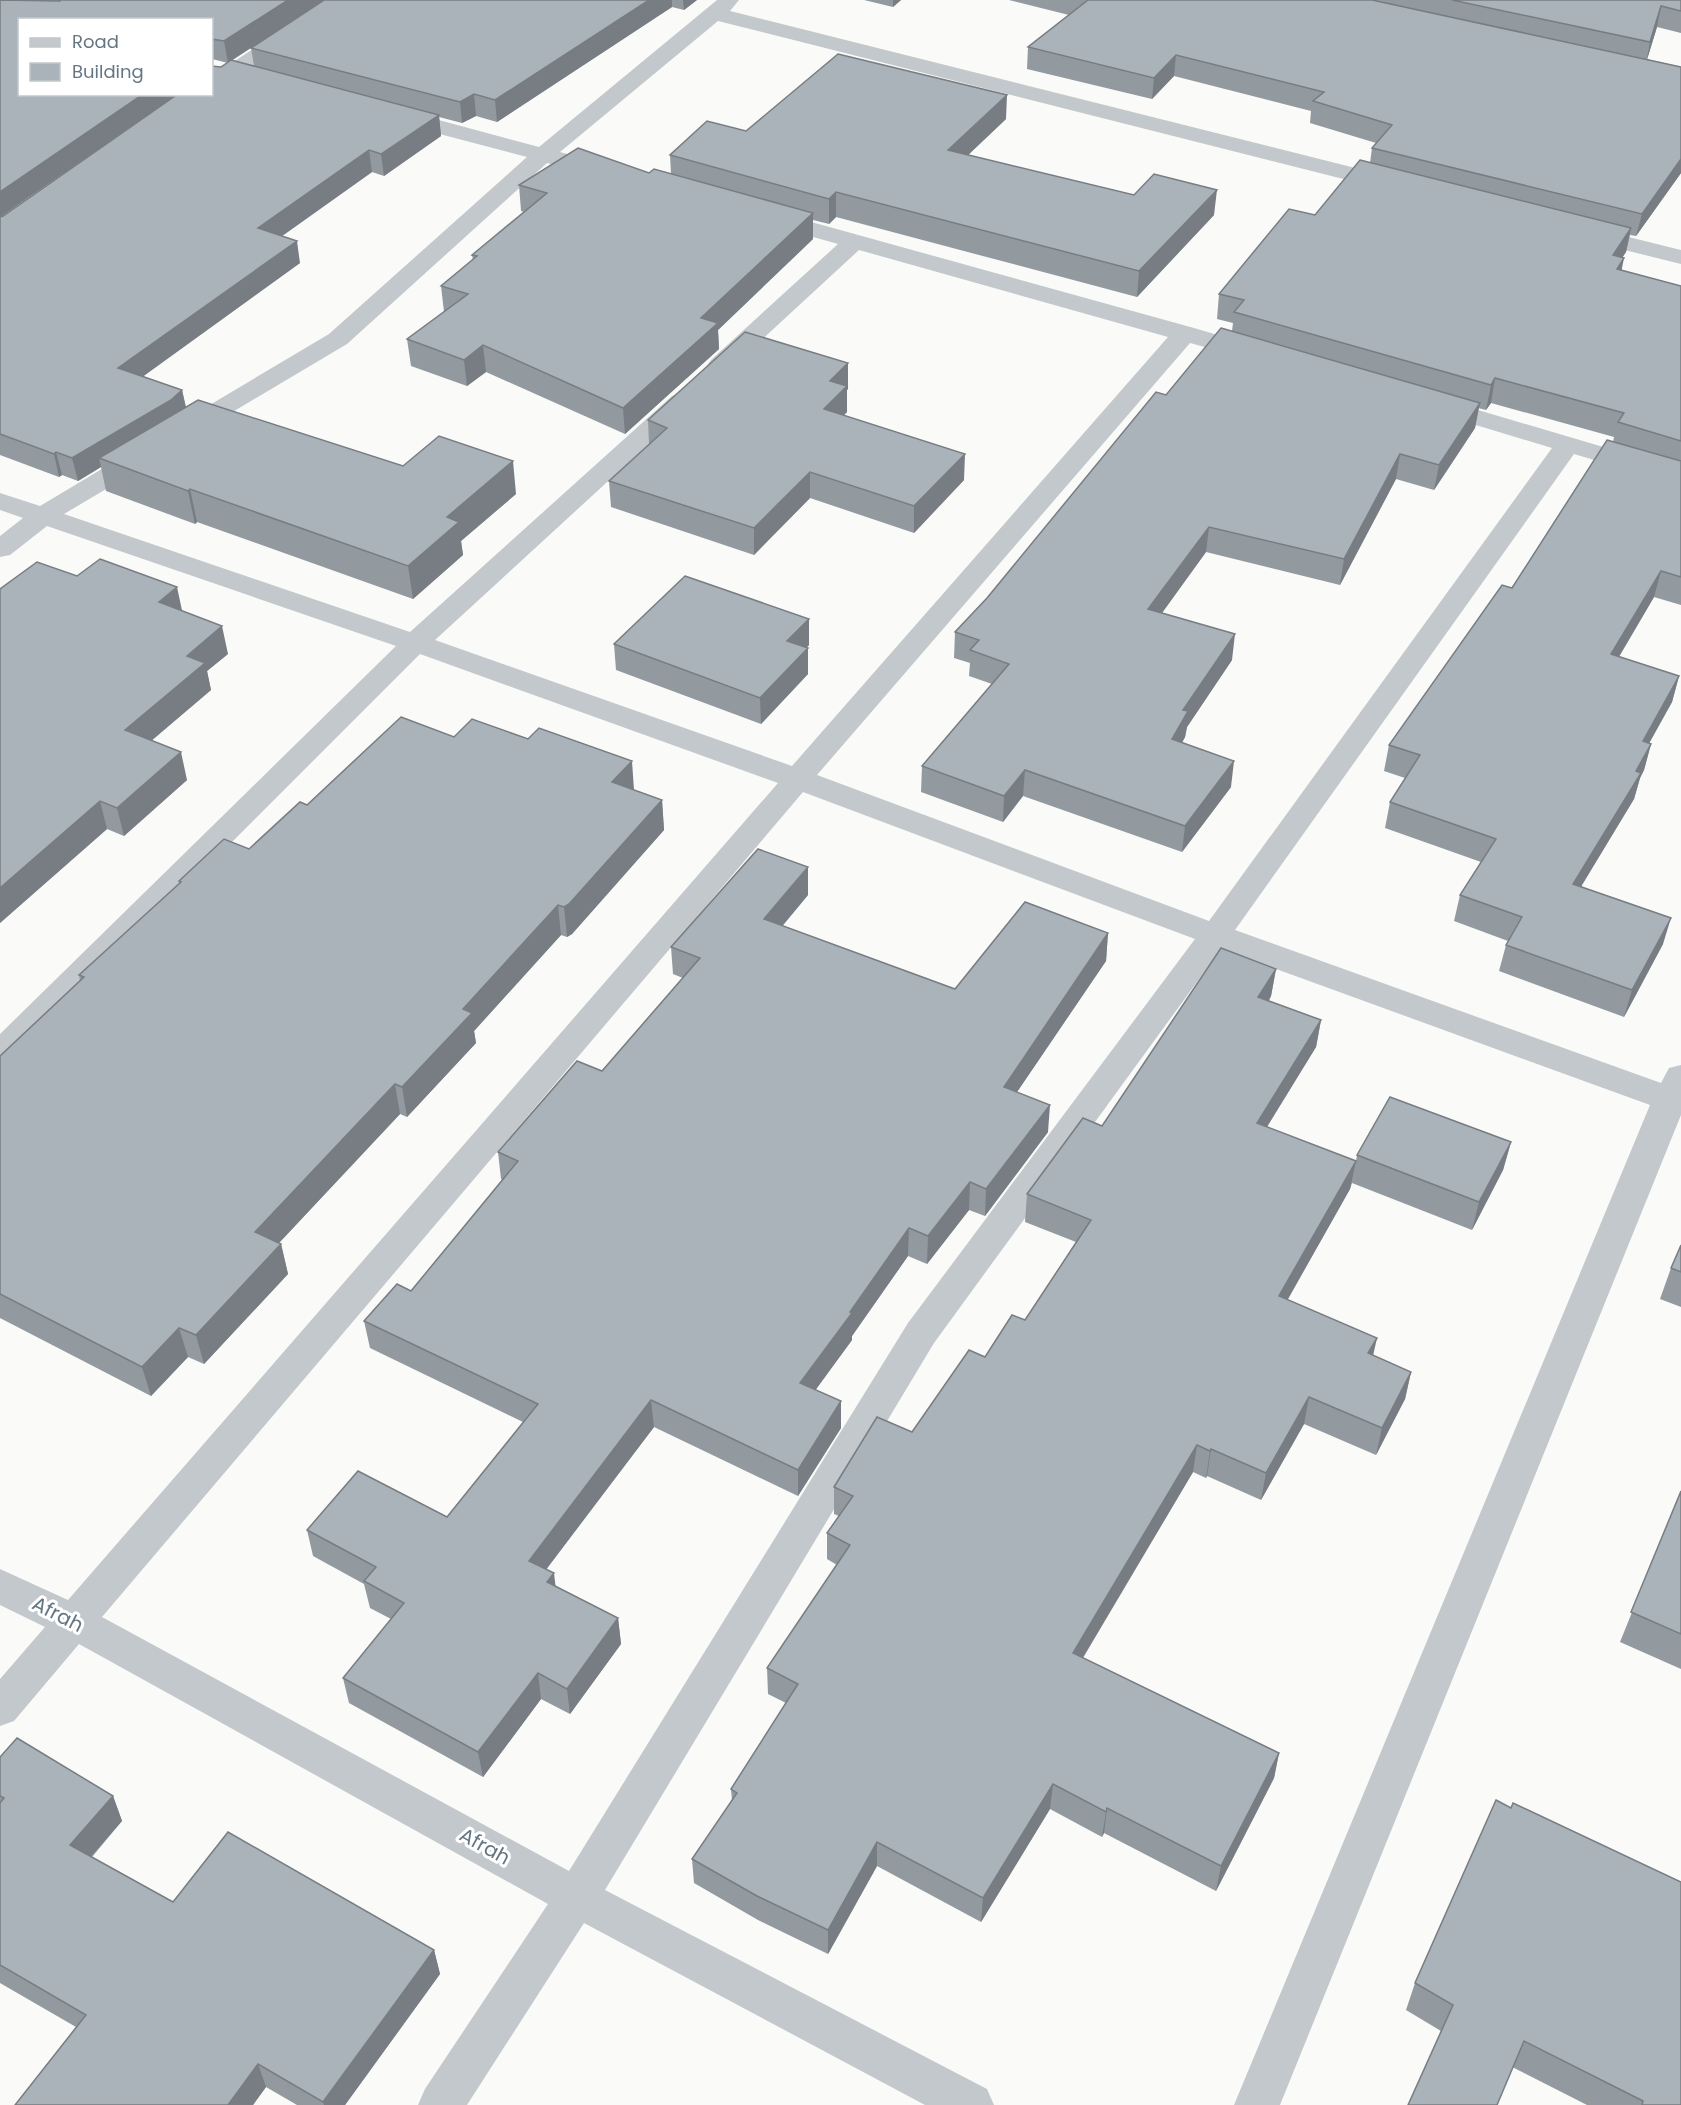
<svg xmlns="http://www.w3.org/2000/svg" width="1681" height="2105" viewBox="0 0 1681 2105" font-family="Poppins,sans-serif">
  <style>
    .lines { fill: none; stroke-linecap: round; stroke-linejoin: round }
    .street { fill: #c3c8cc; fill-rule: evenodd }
    .wall { fill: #929a9f; fill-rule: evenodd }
    .shaded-wall { fill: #777d82 }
    .building { fill: #aab3b9; stroke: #777d82; stroke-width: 1.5 }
    .labels { text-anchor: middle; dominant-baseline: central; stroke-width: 6; stroke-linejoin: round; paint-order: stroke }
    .near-street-label { font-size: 20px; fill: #657683; stroke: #fff }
  </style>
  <rect width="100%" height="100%" fill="#fafaf8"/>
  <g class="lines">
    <g class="street">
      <path d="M327 0H351L348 4 220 90 212 91V76Z"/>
      <path d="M717 0H739L730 11 1399 179 1402 184 1399 189 1391 191 718 21 560 152 611 166 614 171 611 176 603 178 547 163 347 344 194 435 185 438 176 435 172 430 176 425 329 334 527 157 390 121 387 116 390 111 398 109 539 147Z"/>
      <path d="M768 210 1194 328 1262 348 1265 353 1262 358 1253 360 1190 343 817 775 1209 921 1552 448 1423 409 1419 404 1423 399 1432 396 1441 399 1681 470V486L1574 454 1235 930 1661 1083 1669 1068 1681 1065V1115L1280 2105H1234L1650 1105 1221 949 934 1343 605 1890 987 2089 994 2105H925L584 1923 467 2105H418L425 2089 548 1904 79 1644 14 1721 0 1726V1679L45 1627 0 1605V1569L68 1600 778 783 420 654 12 1062 0 1066V1034L396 646 47 526 10 555 0 557V536L23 518 0 510V493L40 506 132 451 141 449 150 451 154 457 150 463 64 514 410 632 672 396 681 393 690 396 694 401 690 406 435 640 792 766 1168 337 859 250 730 369 721 372 712 369 708 364 712 359 838 244 760 222 756 217 760 212ZM803 792 1195 939 908 1323 569 1871 102 1617Z"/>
      <path d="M1584 226 1681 250V264L1576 238 1572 233 1576 228Z"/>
    </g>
  </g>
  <g class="wall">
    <path d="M0 0H324L231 60 254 66 251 48 324 0H697L684 10 672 7 497 122 476 116 462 123 439 117 441 136 384 176 372 172 282 236 300 263 143 376 182 390 186 407 403 466 516 494 461 541 463 555 413 599 197 522 195 524 106 491 101 467 78 481 62 475 59 477 0 455ZM212 20V59L228 63 221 67 212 94H20ZM131 127 3 216 1 217 26 199Z"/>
    <path d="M864 0H901L893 7Z"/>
    <path d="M1009 0H1681V33L1657 27 1647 59 1681 67V173L1636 236 1630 235 1626 252 1622 258V270L1681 286V605L1654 597 1619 657 1679 676 1672 702 1649 743 1651 744 1644 770 1640 778 1634 799 1581 886 1663 944 1624 1017 1499 971 1506 945 1508 941 1454 921 1460 895 1481 862 1385 828 1390 802 1405 778 1384 771 1389 745 1512 588 1613 442 1614 437 1491 403 1486 410 1478 408 1475 428 1434 490 1396 479 1340 585 1206 552 1162 613 1232 660 1187 727 1185 737 1182 743 1231 787 1182 852 1023 796 1003 822 921 792 922 766 992 684 969 676 970 663 954 658 955 632 987 598 1166 395 1232 331 1233 323 1217 319 1219 294 1315 215 1370 163 1372 148 1376 143 1310 123 1311 111 1174 76 1152 99 1027 69 1028 47 1069 15Z"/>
    <path d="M1006 119 968 155 1214 215 1137 297 836 217 829 224 813 220V239L718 330 719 349 625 434 486 372 467 386 411 366 407 339 444 312 441 286 473 260 472 255 524 212 521 211 519 185 649 173 671 174 670 155 746 131Z"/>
    <path d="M848 389 847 390V412L844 415 964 480 914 533 810 498 754 555 611 507 609 481 649 444 648 420Z"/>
    <path d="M77 576 182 611 228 654 207 671 211 690 151 741 187 780 124 836 107 829 0 923Z"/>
    <path d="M809 619V645L807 647 808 674 761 724 616 670 614 644Z"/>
    <path d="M454 737 634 790 662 800 664 830 572 934 567 937 561 935 474 1031 476 1043 407 1117 400 1114 279 1243 281 1244 288 1274 204 1364 188 1357 151 1396 0 1318V1056L80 981 79 975 179 884V881L249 849 307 805Z"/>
    <path d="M808 895 782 926 955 989 1108 933 1106 961 1017 1092 1048 1132 985 1216 969 1210 927 1264 908 1256 852 1336V1340L815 1390 841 1428 798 1496 654 1427 546 1569 556 1586 618 1618 621 1644 570 1714 541 1699 483 1777 349 1703 343 1678 391 1619 370 1608 364 1584 313 1556 307 1530 447 1517 523 1422 370 1348 364 1321 411 1291 503 1180 501 1179 498 1152 602 1071 683 978 673 974 671 947Z"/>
    <path d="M1276 969 1271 996 1269 1001 1321 1020 1316 1047 1267 1127 1356 1161 1357 1155 1511 1142 1503 1170 1472 1230 1352 1183 1350 1189 1287 1300 1373 1356 1411 1372 1405 1399 1376 1455 1304 1424 1261 1500 1207 1476 1206 1478 1193 1472 1083 1658 1279 1753 1274 1778 1216 1891 1104 1833 1102 1837 1050 1809 981 1922 877 1866 828 1954 758 1920 694 1883 692 1859 732 1801 731 1789 786 1703 768 1694 767 1668 837 1565 827 1559V1533L839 1516 834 1514V1487L912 1432 985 1357 1025 1320 1076 1242 1025 1222 1027 1194Z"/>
    <path d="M1681 1245V1307L1660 1299 1671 1268Z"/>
    <path d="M1681 1491V1669L1620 1642Z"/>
    <path d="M0 1757 113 1796 122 1821 92 1857 173 1902 434 1950 440 1974 345 2105H297L266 2087 253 2105H15L76 2027 0 1983Z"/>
    <path d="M1415 1983 1681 2105H1587L1441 2031 1406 2010Z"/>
  </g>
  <g class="shaded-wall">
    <path d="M288 0H324L228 63 224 41Z"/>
    <path d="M649 0H672V7L497 122 495 100Z"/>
    <path d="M683 0H697L684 10Z"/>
    <path d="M893 0H901L893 7Z"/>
    <path d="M1661 6 1657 27 1646 63 1650 42Z"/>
    <path d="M1176 55 1174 76 1152 99 1154 78Z"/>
    <path d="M143 94H178L0 217V192Z"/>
    <path d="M474 94 476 116 462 123 460 102Z"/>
    <path d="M1007 95 1006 119 947 175 948 150Z"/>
    <path d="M439 115 441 136 384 176 381 154Z"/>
    <path d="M369 150 372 172 261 251 258 228Z"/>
    <path d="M1681 159V173L1636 236 1642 214Z"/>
    <path d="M1217 190 1214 215 1137 297 1139 271Z"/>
    <path d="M836 192V217L829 224V199Z"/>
    <path d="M813 213V239L718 330 719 349 625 434 623 408 701 318Z"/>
    <path d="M1631 228 1626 252 1607 280 1613 255Z"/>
    <path d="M297 241 300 263 123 391 118 368Z"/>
    <path d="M1624 258 1619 283 1617 269Z"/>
    <path d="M483 345 486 372 467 386 464 360Z"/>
    <path d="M848 363V389L847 390V412L824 435V409L830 381Z"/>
    <path d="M1495 378 1491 403 1486 410 1491 385Z"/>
    <path d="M182 390 187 413 99 458 101 467 78 481 72 458Z"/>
    <path d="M1480 403 1475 428 1434 490 1439 465Z"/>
    <path d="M56 452 62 475 59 477 54 454Z"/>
    <path d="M965 454 964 480 914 533V506Z"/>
    <path d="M1400 454 1396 479 1340 585 1344 559Z"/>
    <path d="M513 461 516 494 461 541 463 555 413 599 408 566 447 517Z"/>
    <path d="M810 472V498L754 555V528Z"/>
    <path d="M190 489 197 522 195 524 188 491Z"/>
    <path d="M1209 527 1206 552 1146 635 1148 609Z"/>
    <path d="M1661 571 1654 597 1605 680 1611 654Z"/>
    <path d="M177 587 183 615 159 602Z"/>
    <path d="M809 619V645L788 667 787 641Z"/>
    <path d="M222 626 228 654 207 671 211 690 131 758 125 730 187 656Z"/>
    <path d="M1235 634 1232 660 1187 727 1185 737 1169 765 1172 739 1183 710Z"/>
    <path d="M808 648V674L761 724 760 698Z"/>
    <path d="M1679 676 1672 702 1636 767 1643 741Z"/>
    <path d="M1651 744 1644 770 1640 778 1634 799 1567 910 1573 884Z"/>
    <path d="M181 752 187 780 124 836 117 808Z"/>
    <path d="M632 761 634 790 612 782Z"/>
    <path d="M1234 761 1231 787 1182 852 1185 826Z"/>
    <path d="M1025 770 1023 796 1003 822 1004 796Z"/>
    <path d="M662 800 664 830 572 934 567 937 564 907Z"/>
    <path d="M100 801 107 829 0 923V888Z"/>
    <path d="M808 867V895L765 947 764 919Z"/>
    <path d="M558 905 561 935 474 1031 476 1043 407 1117 402 1087 463 1009Z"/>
    <path d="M1671 918 1663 944 1624 1017 1632 990Z"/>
    <path d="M1108 933 1106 961 1002 1114 1004 1087Z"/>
    <path d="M1276 969 1271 996 1254 1024 1258 997Z"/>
    <path d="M1321 1020 1316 1047 1252 1151 1257 1123Z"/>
    <path d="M395 1084 400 1114 262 1261 255 1232Z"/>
    <path d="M1050 1105 1048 1132 985 1216 986 1189Z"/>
    <path d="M1511 1142 1503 1170 1472 1230 1479 1202Z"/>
    <path d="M1356 1161 1350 1189 1274 1324 1279 1296Z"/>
    <path d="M970 1182 969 1210 927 1264 928 1236Z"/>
    <path d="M909 1228 908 1256 852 1336V1340L801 1410 800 1383Z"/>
    <path d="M281 1244 288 1274 204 1364 196 1335Z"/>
    <path d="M179 1328 188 1357 151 1396 142 1367Z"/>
    <path d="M1377 1338 1371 1365 1368 1353Z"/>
    <path d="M1411 1372 1405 1399 1376 1455 1382 1428Z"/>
    <path d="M1309 1397 1304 1424 1261 1500 1266 1473Z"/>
    <path d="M651 1400 654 1427 533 1587 529 1561Z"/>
    <path d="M841 1401V1428L798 1496V1470Z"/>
    <path d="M1197 1445 1193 1472 1070 1679 1073 1653Z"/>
    <path d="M1211 1449 1207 1476 1206 1478 1210 1451Z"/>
    <path d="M554 1573 557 1599 547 1582Z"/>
    <path d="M618 1618 621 1644 570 1714 567 1689Z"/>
    <path d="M538 1673 541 1699 483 1777 478 1752Z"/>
    <path d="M1279 1753 1274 1778 1216 1891 1221 1866Z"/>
    <path d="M1053 1784 1050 1809 981 1922 983 1898Z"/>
    <path d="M113 1796 122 1821 80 1869 70 1845Z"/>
    <path d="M1107 1808 1104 1833 1102 1837 1106 1812Z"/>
    <path d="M877 1842V1866L828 1954V1930Z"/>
    <path d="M434 1950 440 1974 345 2105H324L323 2102Z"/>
    <path d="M258 2064 266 2087 253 2105H228Z"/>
  </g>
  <g class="building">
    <path d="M0 0 60 1 61 0H288L224 41 212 39V20H20V94H143L0 192Z"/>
    <path d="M324 0H649L495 100 474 94 460 102 251 48Z"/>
    <path d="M1088 0H1372L1681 67V159L1642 214 1372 148 1392 125 1313 101 1324 92 1176 55 1154 78 1028 47Z"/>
    <path d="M1452 0H1681V11L1661 6 1650 42Z"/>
    <path d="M838 54 1007 95 948 150 1134 195 1154 174 1217 190 1139 271 836 192 829 199 670 155 707 121 746 131Z"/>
    <path d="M231 60 439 115 381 154 369 150 258 228 297 241 118 368 182 390 171 400 72 458 56 452 54 454 0 434V217L3 216 178 94H212V66L221 67Z"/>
    <path d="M578 148 649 173 654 169 813 213 701 318 718 323 623 408 483 345 464 360 407 339 468 294 441 286 477 256 472 255 547 193 519 185Z"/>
    <path d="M1360 160 1631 228 1613 255 1624 258 1617 269 1681 286V441L1618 422 1624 413 1495 378 1491 385 1234 312 1244 300 1219 294 1289 209 1315 215Z"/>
    <path d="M1221 328 1480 403 1439 465 1400 454 1344 559 1209 527 1148 609 1235 634 1183 710 1188 711 1172 739 1234 761 1185 826 1025 770 1004 796 922 766 1009 664 970 650 979 640 955 632 987 598 1156 392 1166 395Z"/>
    <path d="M745 332 848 363 830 381 847 386 824 409 965 454 914 506 810 472 754 528 609 481 667 428 648 420Z"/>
    <path d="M198 400 403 466 439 436 513 461 447 517 459 522 408 566 190 489 188 491 99 458Z"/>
    <path d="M1607 440 1681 461V577L1661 571 1611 654 1679 676 1643 741 1651 744 1636 771 1641 773 1573 884 1671 918 1632 990 1506 945 1522 917 1460 895 1496 839 1390 802 1420 755 1389 745 1502 585 1512 588Z"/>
    <path d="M100 559 177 587 159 602 222 626 187 656 205 663 125 730 181 752 117 808 100 801 0 888V589L37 562 77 576Z"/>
    <path d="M685 576 809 619 787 641 808 648 760 698 614 644Z"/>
    <path d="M401 717 454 737 472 719 528 739 539 728 632 761 612 782 662 800 569 904 564 907 558 905 463 1009 472 1013 402 1087 395 1084 255 1232 281 1244 196 1335 179 1328 142 1367 0 1294V1056L84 977 79 975 181 882 179 881 224 839 249 849 300 802 307 805Z"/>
    <path d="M758 849 808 867 764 919 955 989 1025 902 1108 933 1004 1087 1050 1105 986 1189 970 1182 928 1236 909 1228 850 1312 852 1313 800 1383 841 1401 798 1470 651 1400 529 1561 554 1573 547 1582 618 1618 567 1689 538 1673 478 1752 343 1678 404 1603 364 1581 376 1567 307 1530 358 1471 447 1517 538 1404 364 1321 397 1284 411 1291 518 1161 498 1152 577 1061 602 1071 700 958 671 947Z"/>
    <path d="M1221 948 1276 969 1258 997 1321 1020 1257 1123 1356 1161 1279 1296 1377 1338 1368 1353 1411 1372 1382 1428 1309 1397 1266 1473 1211 1449 1210 1451 1197 1445 1073 1653 1279 1753 1221 1866 1107 1808 1106 1812 1053 1784 983 1898 877 1842 828 1930 757 1896 692 1859 737 1793 731 1789 798 1684 767 1668 850 1545 827 1533 853 1496 834 1487 877 1417 912 1432 969 1350 985 1357 1012 1315 1025 1320 1091 1220 1027 1194 1083 1118 1102 1126Z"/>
    <path d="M1390 1097 1511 1142 1479 1202 1357 1155Z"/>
    <path d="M1681 1245V1272L1671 1268Z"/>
    <path d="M1681 1491V1634L1631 1612Z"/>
    <path d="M17 1738 113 1796 70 1845 173 1902 228 1832 434 1950 323 2102 258 2064 228 2105H15L86 2015 0 1965V1803L4 1798 0 1796V1757Z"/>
    <path d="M1496 1800 1511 1808 1513 1803 1681 1882V2105H1642L1643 2101 1524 2041 1497 2105H1408L1453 2005 1415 1983Z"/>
  </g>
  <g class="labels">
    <g class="near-street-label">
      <text transform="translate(58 1614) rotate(27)">Afrah</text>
      <text transform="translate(485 1846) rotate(29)">Afrah</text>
    </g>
  </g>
  <rect x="18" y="18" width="195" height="78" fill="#ffffff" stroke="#c1c8cd" stroke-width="1.5"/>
  <rect x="30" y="38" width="30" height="9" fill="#c3c8cc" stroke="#c1c8cd" stroke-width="1.5"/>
  <text x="72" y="48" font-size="18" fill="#657683">Road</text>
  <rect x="30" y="63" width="30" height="18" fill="#aab3b9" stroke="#c1c8cd" stroke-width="1.5"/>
  <text x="72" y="78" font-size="18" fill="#657683">Building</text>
</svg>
